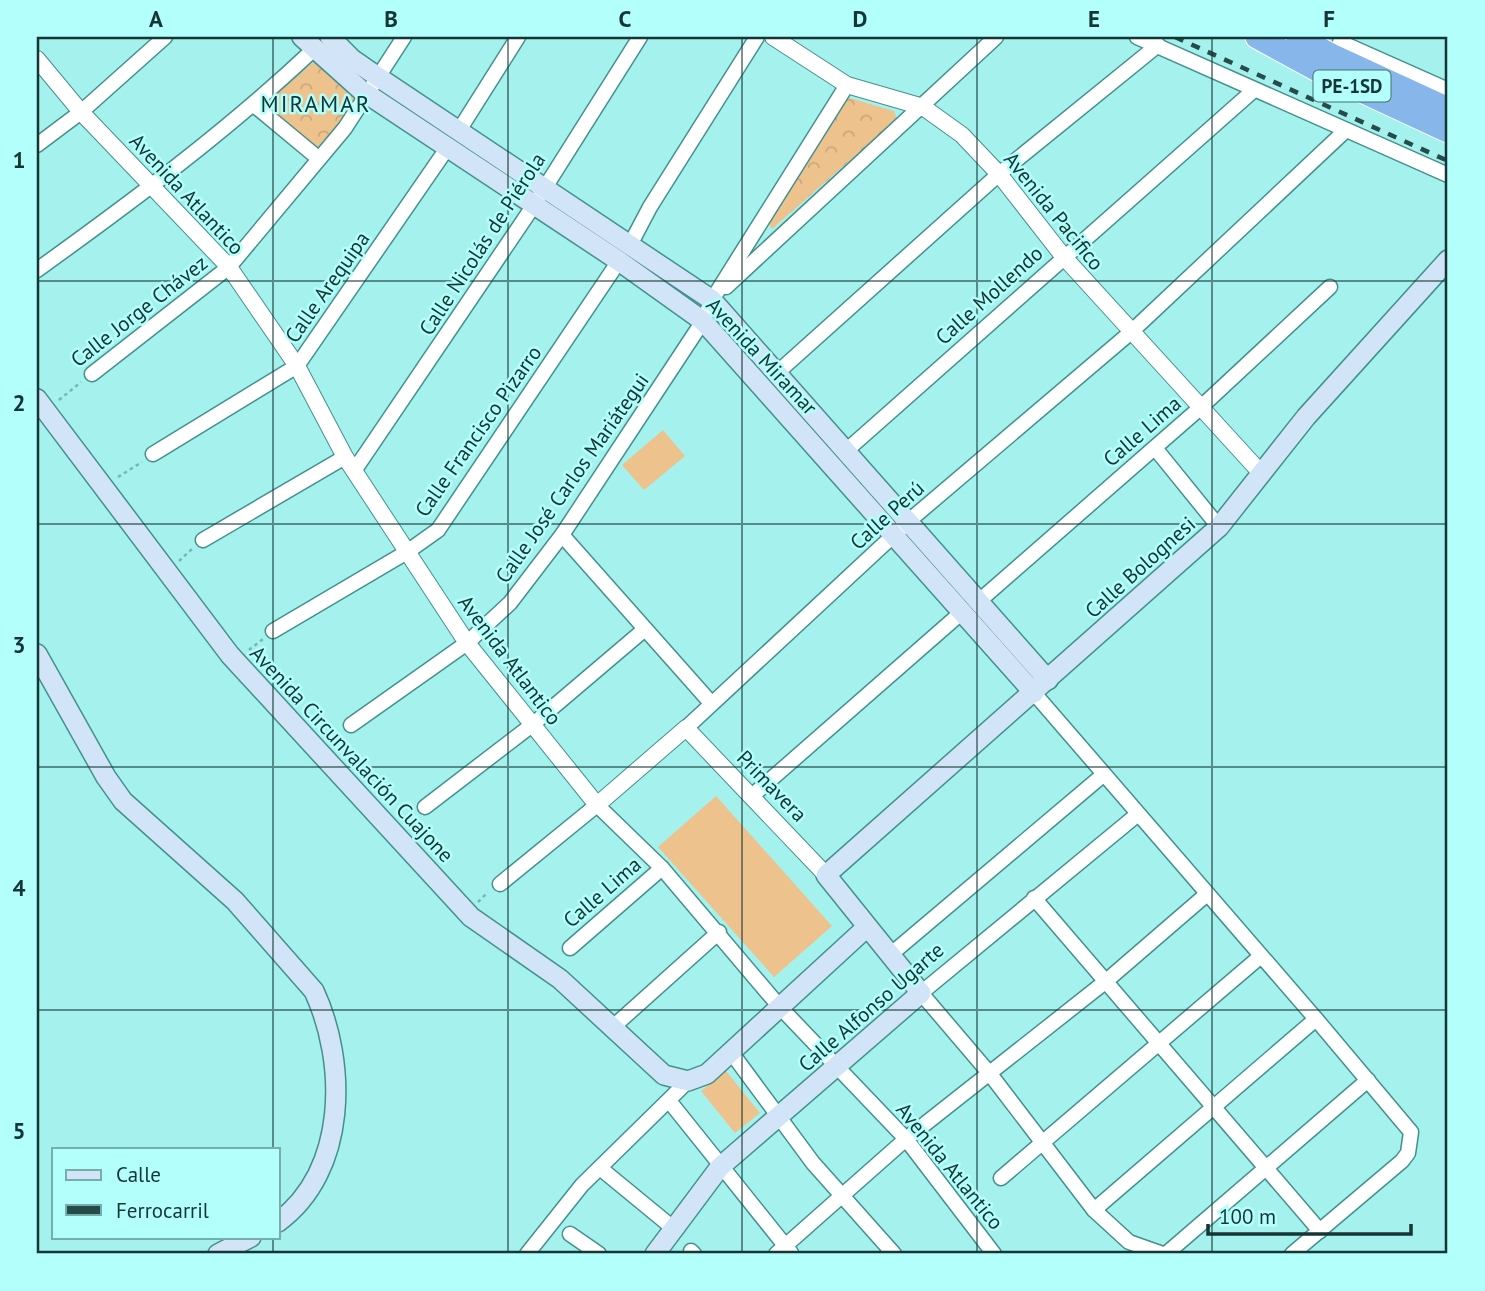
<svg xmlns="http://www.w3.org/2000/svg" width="1485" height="1291" viewBox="0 0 1485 1291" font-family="'PT Sans',sans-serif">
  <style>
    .forest { fill: url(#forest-crowns) }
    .pitch { fill: #eec28d }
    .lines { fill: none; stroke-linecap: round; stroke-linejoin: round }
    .minor-casing { stroke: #43908d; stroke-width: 17 }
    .tertiary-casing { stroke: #43908d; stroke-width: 18 }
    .secondary-casing { stroke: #43908d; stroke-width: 22 }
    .trunk-casing { stroke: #fff; stroke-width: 25 }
    .path { stroke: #78b6b3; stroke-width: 2.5; stroke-dasharray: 3.5 3.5; stroke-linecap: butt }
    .minor { stroke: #fff; stroke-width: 14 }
    .tertiary { stroke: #fff; stroke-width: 16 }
    .secondary { stroke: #d2e4f7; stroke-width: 19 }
    .trunk { stroke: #86b6ea; stroke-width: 23 }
    .rail { stroke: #264c4a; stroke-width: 4.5; stroke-dasharray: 9 9; stroke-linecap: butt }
    .grid { fill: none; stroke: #163635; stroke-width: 2; stroke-opacity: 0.55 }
    .labels { text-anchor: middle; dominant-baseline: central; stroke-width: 5; stroke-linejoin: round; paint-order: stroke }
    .shield { fill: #b2fffb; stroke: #457270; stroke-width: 2 }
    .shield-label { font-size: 19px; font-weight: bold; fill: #163635 }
    .street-label { font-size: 21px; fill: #163635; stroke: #b2fffb }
    .neighbourhood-label { font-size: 23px; letter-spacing: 2px; fill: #163635; stroke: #b2fffb }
    .neatline { fill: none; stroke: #163635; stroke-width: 2.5 }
    .grid-label { font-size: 23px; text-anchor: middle; font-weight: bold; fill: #163635 }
  </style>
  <defs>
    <pattern id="forest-crowns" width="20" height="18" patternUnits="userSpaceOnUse" patternTransform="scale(1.75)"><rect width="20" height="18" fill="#eec28d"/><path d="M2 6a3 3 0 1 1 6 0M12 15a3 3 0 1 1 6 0" fill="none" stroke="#cba77a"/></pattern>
  </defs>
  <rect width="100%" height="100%" fill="#a5f1ed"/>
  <g class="forest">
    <path d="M328 50 366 80 324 150 318 152 263 105Z"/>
    <path d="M850 98 894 111 897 119 772 229 767 221 840 103Z"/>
  </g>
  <g class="pitch">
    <path d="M663 430 685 456 644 490 622 465Z"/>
    <path d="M716 796 832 926 774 977 658 847Z"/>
    <path d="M726 1071 760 1113 735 1133 701 1091Z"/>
  </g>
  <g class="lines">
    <defs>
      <g id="minor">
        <path d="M1137 37 1448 175"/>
        <path d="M1340 42 1448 90"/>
        <path d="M254 105 318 158"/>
        <path d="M458 132 518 37"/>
        <path d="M37 145 81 112 165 37"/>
        <path d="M630 245 650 207 757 37"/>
        <path d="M37 270C133 201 227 131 313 50"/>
        <path d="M726 287 996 37"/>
        <path d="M778 372 999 174 1158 45"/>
        <path d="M92 374 229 267 345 128 404 37"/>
        <path d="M1155 448 1219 527"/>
        <path d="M847 450 1254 90"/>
        <path d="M153 454 297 366 448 147"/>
        <path d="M354 471 534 205 640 37"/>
        <path d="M562 535 711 703"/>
        <path d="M203 540 345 457"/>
        <path d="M978 602 1200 408 1330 287"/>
        <path d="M273 631 407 552 438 530 619 261"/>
        <path d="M1034 693 1316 1019 1411 1132 1408 1153 1402 1161 1292 1254"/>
        <path d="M351 725 467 643 510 603 562 535 703 321 712 300 847 85"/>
        <path d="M686 728 910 520 1130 333 1345 131"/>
        <path d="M753 795 961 613"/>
        <path d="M425 807 532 725 645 629"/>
        <path d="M1138 814 921 993 990 1074 1094 1210 1129 1242 1163 1254"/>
        <path d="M500 884 597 805 662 868 779 1006 906 1139 994 1254"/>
        <path d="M1034 898 1320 1231"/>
        <path d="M570 948 662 868"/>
        <path d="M890 955 1103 775"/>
        <path d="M613 1027 719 932"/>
        <path d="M731 1052 813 1163 894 1254"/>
        <path d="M670 1102 791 1253"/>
        <path d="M600 1168 673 1228"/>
        <path d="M1001 1178 1261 956"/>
        <path d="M1094 1210 1316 1019"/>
        <path d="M570 1234 599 1254"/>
        <path d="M691 1251 694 1254"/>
        <path d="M527 1254 582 1185 688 1081"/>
        <path d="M776 1254 906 1139 1105 982 1207 894"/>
        <path d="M1166 1254 1368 1080"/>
      </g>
      <g id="tertiary">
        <path d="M773 37 847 85 923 107 962 135 999 174 1063 256 1260 472"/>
        <path d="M37 59 81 112 229 267 297 366 345 457 467 643 597 805 686 728 826 875"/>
      </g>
      <g id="secondary">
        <path d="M302 37 361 90 619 261 703 321 1034 693"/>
        <path d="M330 37 352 59 378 77 712 300 1048 680"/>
        <path d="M37 399 230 655 471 917 560 979 664 1075 688 1081 707 1074 867 927"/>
        <path d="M37 654 106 777 123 801 235 901 314 991C347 1062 348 1171 278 1222"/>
        <path d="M218 1254 251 1237"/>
        <path d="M655 1254 720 1167 921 993 826 875 1219 527 1306 417 1448 260"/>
      </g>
      <g id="trunk">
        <path d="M1257 37 1323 73 1448 131"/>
        <path d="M1298 37 1333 56 1448 109"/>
      </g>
    </defs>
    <use href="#minor" class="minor-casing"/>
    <use href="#tertiary" class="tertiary-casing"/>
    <use href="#secondary" class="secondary-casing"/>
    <use href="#trunk" class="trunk-casing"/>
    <g class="path">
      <path d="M59 400 81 382"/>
      <path d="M118 477 142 462"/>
      <path d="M179 561 192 549"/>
      <path d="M249 650 263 639"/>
      <path d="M478 902 488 892"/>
    </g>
    <use href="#minor" class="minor"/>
    <use href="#tertiary" class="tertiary"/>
    <use href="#secondary" class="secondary"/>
    <use href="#trunk" class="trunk"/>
    <path class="rail" d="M1175 37 1448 161"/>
  </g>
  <path class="grid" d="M273 37V1149M508 37V1254M742 37V1254M977 37V1254M1212 37V1254M37 281H1448M37 524H1448M37 767H1448M37 1010H1448M273 1237V1254"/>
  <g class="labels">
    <rect class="shield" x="1313.5" y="70.5" width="77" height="31" rx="5"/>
    <g class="shield-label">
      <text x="1352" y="86">PE-1SD</text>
    </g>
    <g class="street-label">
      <text transform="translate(187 194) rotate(47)">Avenida Atlantico</text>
      <text transform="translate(1054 211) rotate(51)">Avenida Pacifico</text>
      <text transform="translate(482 244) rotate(-57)">Calle Nicolás de Piérola</text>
      <text transform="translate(327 287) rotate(-55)">Calle Arequipa</text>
      <text transform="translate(989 295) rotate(-42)">Calle Mollendo</text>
      <text transform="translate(139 311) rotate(-38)">Calle Jorge Chávez</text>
      <text transform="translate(762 356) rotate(47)">Avenida Miramar</text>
      <text transform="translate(478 431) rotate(-55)">Calle Francisco Pizarro</text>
      <text transform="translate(1142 431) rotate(-41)">Calle Lima</text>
      <text transform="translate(572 478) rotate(-55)">Calle José Carlos Mariátegui</text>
      <text transform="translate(887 515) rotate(-42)">Calle Perú</text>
      <text transform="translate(1140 567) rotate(-42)">Calle Bolognesi</text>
      <text transform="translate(510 660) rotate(53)">Avenida Atlantico</text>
      <text transform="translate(352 754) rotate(47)">Avenida Circunvalación Cuajone</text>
      <text transform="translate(772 786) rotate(46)">Primavera</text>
      <text transform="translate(602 892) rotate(-41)">Calle Lima</text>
      <text transform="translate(871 1007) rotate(-41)">Calle Alfonso Ugarte</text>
      <text transform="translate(950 1166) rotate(51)">Avenida Atlantico</text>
    </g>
    <g class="neighbourhood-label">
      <text x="316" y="103">MIRAMAR</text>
    </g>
  </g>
  <rect width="1485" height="1291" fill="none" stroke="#b2fffb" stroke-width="77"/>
  <rect x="52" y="1148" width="228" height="91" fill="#b2fffb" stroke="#74afac" stroke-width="2"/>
  <rect x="66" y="1170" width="35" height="10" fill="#d2e4f7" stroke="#74afac" stroke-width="2"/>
  <text x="116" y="1182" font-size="21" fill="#163635">Calle</text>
  <rect x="66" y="1205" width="35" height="10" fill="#264c4a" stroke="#74afac" stroke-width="2"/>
  <text x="116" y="1218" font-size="21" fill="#163635">Ferrocarril</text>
  <path d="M1208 1224v10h203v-10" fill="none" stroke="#163635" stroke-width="3.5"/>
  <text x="1219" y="1224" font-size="21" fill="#163635" stroke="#b2fffb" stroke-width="5" paint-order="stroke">100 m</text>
  <rect x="38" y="38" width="1408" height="1214" class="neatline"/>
  <g class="grid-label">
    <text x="156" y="27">A</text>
    <text x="391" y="27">B</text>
    <text x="625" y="27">C</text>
    <text x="860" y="27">D</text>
    <text x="1094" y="27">E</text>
    <text x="1329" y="27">F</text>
    <text x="19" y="168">1</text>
    <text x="19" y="411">2</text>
    <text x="19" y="653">3</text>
    <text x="19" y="896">4</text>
    <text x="19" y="1139">5</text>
  </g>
</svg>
